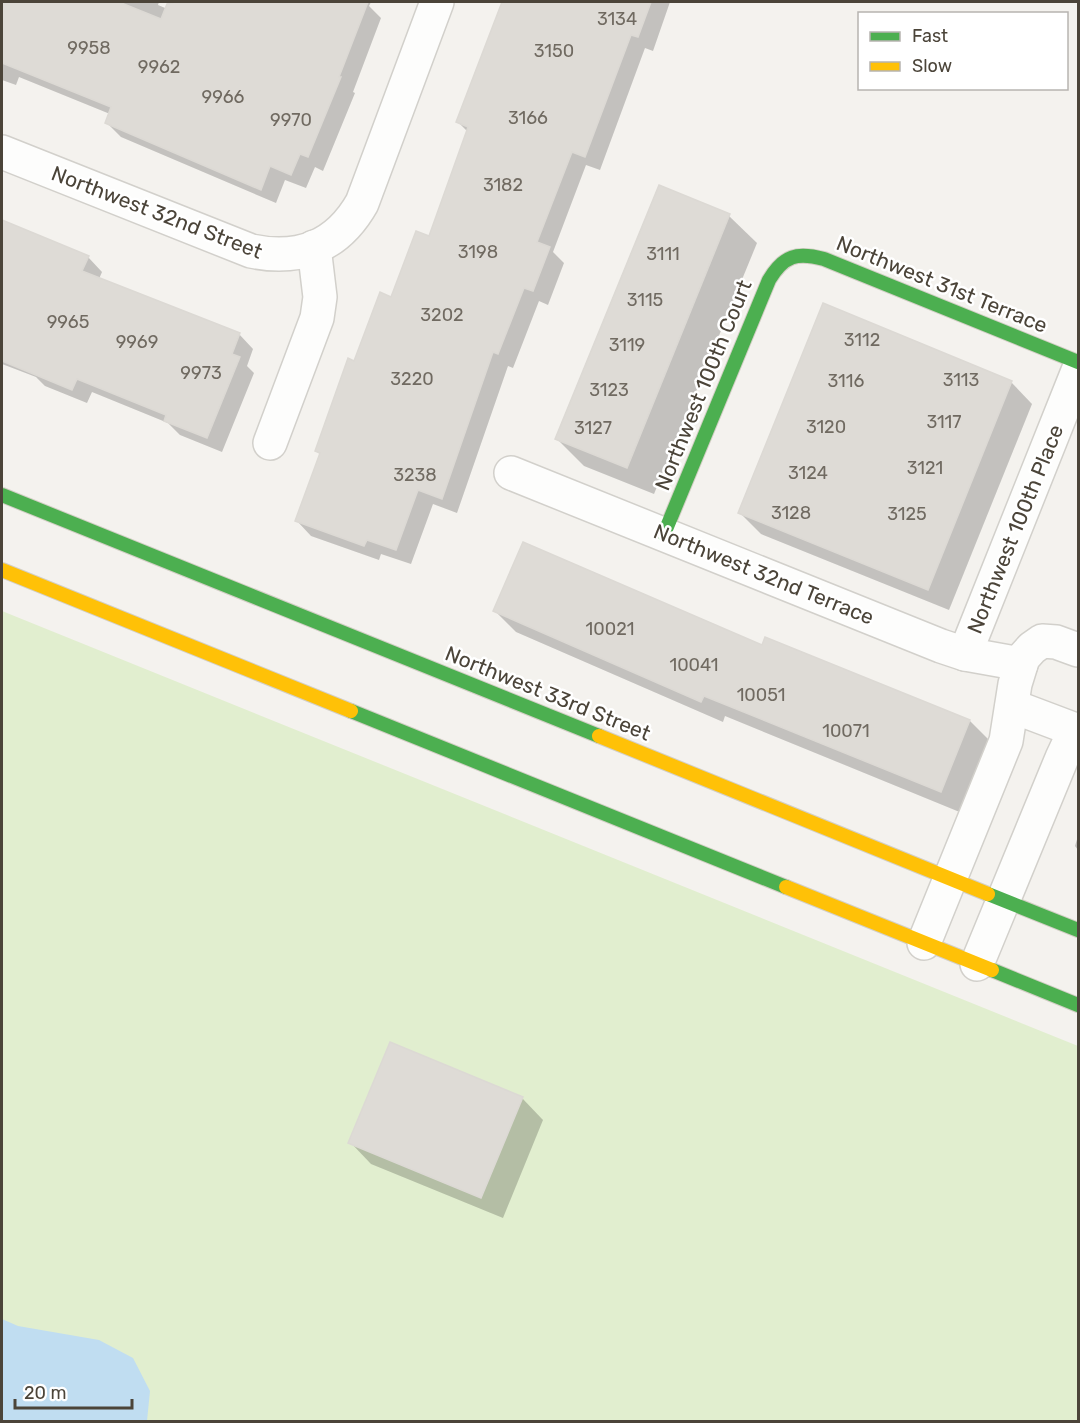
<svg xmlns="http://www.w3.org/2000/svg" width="1080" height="1423" viewBox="0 0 1080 1423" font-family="Rubik,sans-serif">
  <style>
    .green { fill: #e1eecf }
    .water { fill: #c0ddf1 }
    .shadow { fill: #0003 }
    .building { fill: #dedbd6; stroke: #dcd9d4; stroke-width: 1.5 }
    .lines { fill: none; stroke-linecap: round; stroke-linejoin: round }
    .street-casing { stroke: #d2d0cb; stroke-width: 36 }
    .fast-casing { stroke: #d3cfc5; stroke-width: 16 }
    .slow-casing { stroke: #d3cfc5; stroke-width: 16 }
    .street { stroke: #fdfdfc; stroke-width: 33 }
    .fast { stroke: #4caf50; stroke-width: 14 }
    .slow { stroke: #ffc107; stroke-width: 14 }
    .labels { text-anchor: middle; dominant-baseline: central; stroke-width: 5; stroke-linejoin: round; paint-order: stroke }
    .number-label { font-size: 18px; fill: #706a61 }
    .street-label { font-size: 21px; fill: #4b4439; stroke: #fff }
  </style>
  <rect width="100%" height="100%" fill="#f4f2ee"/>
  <path class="green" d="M2 611 1078 1046V1421H2Z"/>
  <path class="water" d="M2 1319 18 1326 99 1340 133 1358 150 1391 147 1421H2Z"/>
  <g class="shadow">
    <path d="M2 2H159L158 5 244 41 261 2H371L369 6 381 18 353 92 355 93 323 171 315 167 306 188 285 180 276 203 121 137 107 123 110 114 19 77 16 85 2 80Z"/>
    <path d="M509 2H670L653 51 645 48 600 170 586 165 553 252 564 263 548 305 539 301 513 368 508 366 457 513 433 504 411 564 381 554 379 560 311 536 297 521 321 455 316 451 355 363 429 238 468 132 458 122Z"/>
    <path d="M660 187 729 216 757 243 654 494 584 466 557 439Z"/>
    <path d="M2 221 88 257 102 272 99 279 239 334 253 349 247 366 254 373 222 452 180 435 168 423 92 392 87 403 45 386 36 377 2 364Z"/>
    <path d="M1011 382 1032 404 949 610 761 534 740 513Z"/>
    <path d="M495 611 763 647 970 721 991 742 962 813 725 716 723 722 516 632Z"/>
    <path d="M1078 836V850L1075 846Z"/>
    <path d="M522 1098 543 1120 503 1218 371 1164 350 1142Z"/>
  </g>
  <g class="building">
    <path d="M2 2H119L161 19 167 4 176 2H368L339 77H341L308 157 300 154 291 175 270 166 261 190 105 123 111 107 2 63Z"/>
    <path d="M502 2H651L638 37 631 35 585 157 572 152 537 242 550 247 533 291 524 288 498 354 493 352 442 499 418 490 396 550 367 540 364 546 295 521 320 453 315 451 348 358 354 361 380 292 391 297 416 231 429 236 468 127 456 122Z"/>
    <path d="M659 185 730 214 627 468 555 439Z"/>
    <path d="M2 220 89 256 82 271 240 333 232 354 240 357 207 438 164 421 166 415 77 379 72 390 2 361Z"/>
    <path d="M823 303 1012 381 928 590 738 513Z"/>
    <path d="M523 542 762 645 765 637 970 720 941 792 704 696 701 702 493 611Z"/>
    <path d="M390 1042 523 1097 481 1198 348 1143Z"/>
  </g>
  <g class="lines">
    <defs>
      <g id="street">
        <path d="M2 152 251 251C299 261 337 247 362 203L437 2"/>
        <path d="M270 443 317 318 320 297 314 247"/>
        <path d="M511 473 941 646 965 654 1021 664"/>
        <path d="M965 654 1078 371"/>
        <path d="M1012 706 1078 731"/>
        <path d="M924 943 1006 741 1015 684 1023 658 1032 648 1042 641 1056 642 1078 650"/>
        <path d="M977 964 1062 758 1069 743 1078 731"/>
      </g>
      <g id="fast">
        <path d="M2 495 599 736"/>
        <path d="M664 534 769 280C784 255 797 252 824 259L1078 362"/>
        <path d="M351 711 786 887"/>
        <path d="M988 894 1078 930"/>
        <path d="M992 970 1078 1005"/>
      </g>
      <g id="slow">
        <path d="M2 570 351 711"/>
        <path d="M599 736 988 894"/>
        <path d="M786 887 992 970"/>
      </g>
    </defs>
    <use href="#street" class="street-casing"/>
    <use href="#fast" class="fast-casing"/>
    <use href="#slow" class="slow-casing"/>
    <use href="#street" class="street"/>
    <use href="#fast" class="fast"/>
    <use href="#slow" class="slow"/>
  </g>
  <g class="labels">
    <g class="number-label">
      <text x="617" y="19">3134</text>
      <text x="89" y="48">9958</text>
      <text x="554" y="51">3150</text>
      <text x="159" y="67">9962</text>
      <text x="223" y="97">9966</text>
      <text x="528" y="118">3166</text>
      <text x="291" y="120">9970</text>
      <text x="503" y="185">3182</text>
      <text x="478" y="252">3198</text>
      <text x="663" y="254">3111</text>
      <text x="645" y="300">3115</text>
      <text x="442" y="315">3202</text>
      <text x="68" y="322">9965</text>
      <text x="862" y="340">3112</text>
      <text x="137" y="342">9969</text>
      <text x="627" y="345">3119</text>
      <text x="201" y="373">9973</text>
      <text x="412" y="379">3220</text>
      <text x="961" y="380">3113</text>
      <text x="846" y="381">3116</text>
      <text x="609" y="390">3123</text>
      <text x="944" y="422">3117</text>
      <text x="826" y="427">3120</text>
      <text x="593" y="428">3127</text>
      <text x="925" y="468">3121</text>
      <text x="808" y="473">3124</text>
      <text x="415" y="475">3238</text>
      <text x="791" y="513">3128</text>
      <text x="907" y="514">3125</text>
      <text x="610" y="629">10021</text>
      <text x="694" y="665">10041</text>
      <text x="761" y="695">10051</text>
      <text x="846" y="731">10071</text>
    </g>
    <g class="street-label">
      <text transform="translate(157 212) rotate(21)">Northwest 32nd Street</text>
      <text transform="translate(942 284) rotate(22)">Northwest 31st Terrace</text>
      <text transform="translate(703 385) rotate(-68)">Northwest 100th Court</text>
      <text transform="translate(1015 529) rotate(-68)">Northwest 100th Place</text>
      <text transform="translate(764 574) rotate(22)">Northwest 32nd Terrace</text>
      <text transform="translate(548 693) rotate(22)">Northwest 33rd Street</text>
    </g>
  </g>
  <rect width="1080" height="1423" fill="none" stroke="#4b4439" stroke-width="6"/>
  <rect x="858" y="12" width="210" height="78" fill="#ffffff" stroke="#b7b4b0" stroke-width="1.5"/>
  <rect x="870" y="32" width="30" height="9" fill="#4caf50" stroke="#b7b4b0" stroke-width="1.5"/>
  <text x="912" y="42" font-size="18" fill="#4b4439">Fast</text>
  <rect x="870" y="62" width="30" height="9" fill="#ffc107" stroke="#b7b4b0" stroke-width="1.5"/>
  <text x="912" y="72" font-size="18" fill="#4b4439">Slow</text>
  <path d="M15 1399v9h117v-9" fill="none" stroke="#4b4439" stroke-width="3"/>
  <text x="24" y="1399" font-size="18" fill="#4b4439" stroke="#ffffff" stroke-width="4.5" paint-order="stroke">20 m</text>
</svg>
